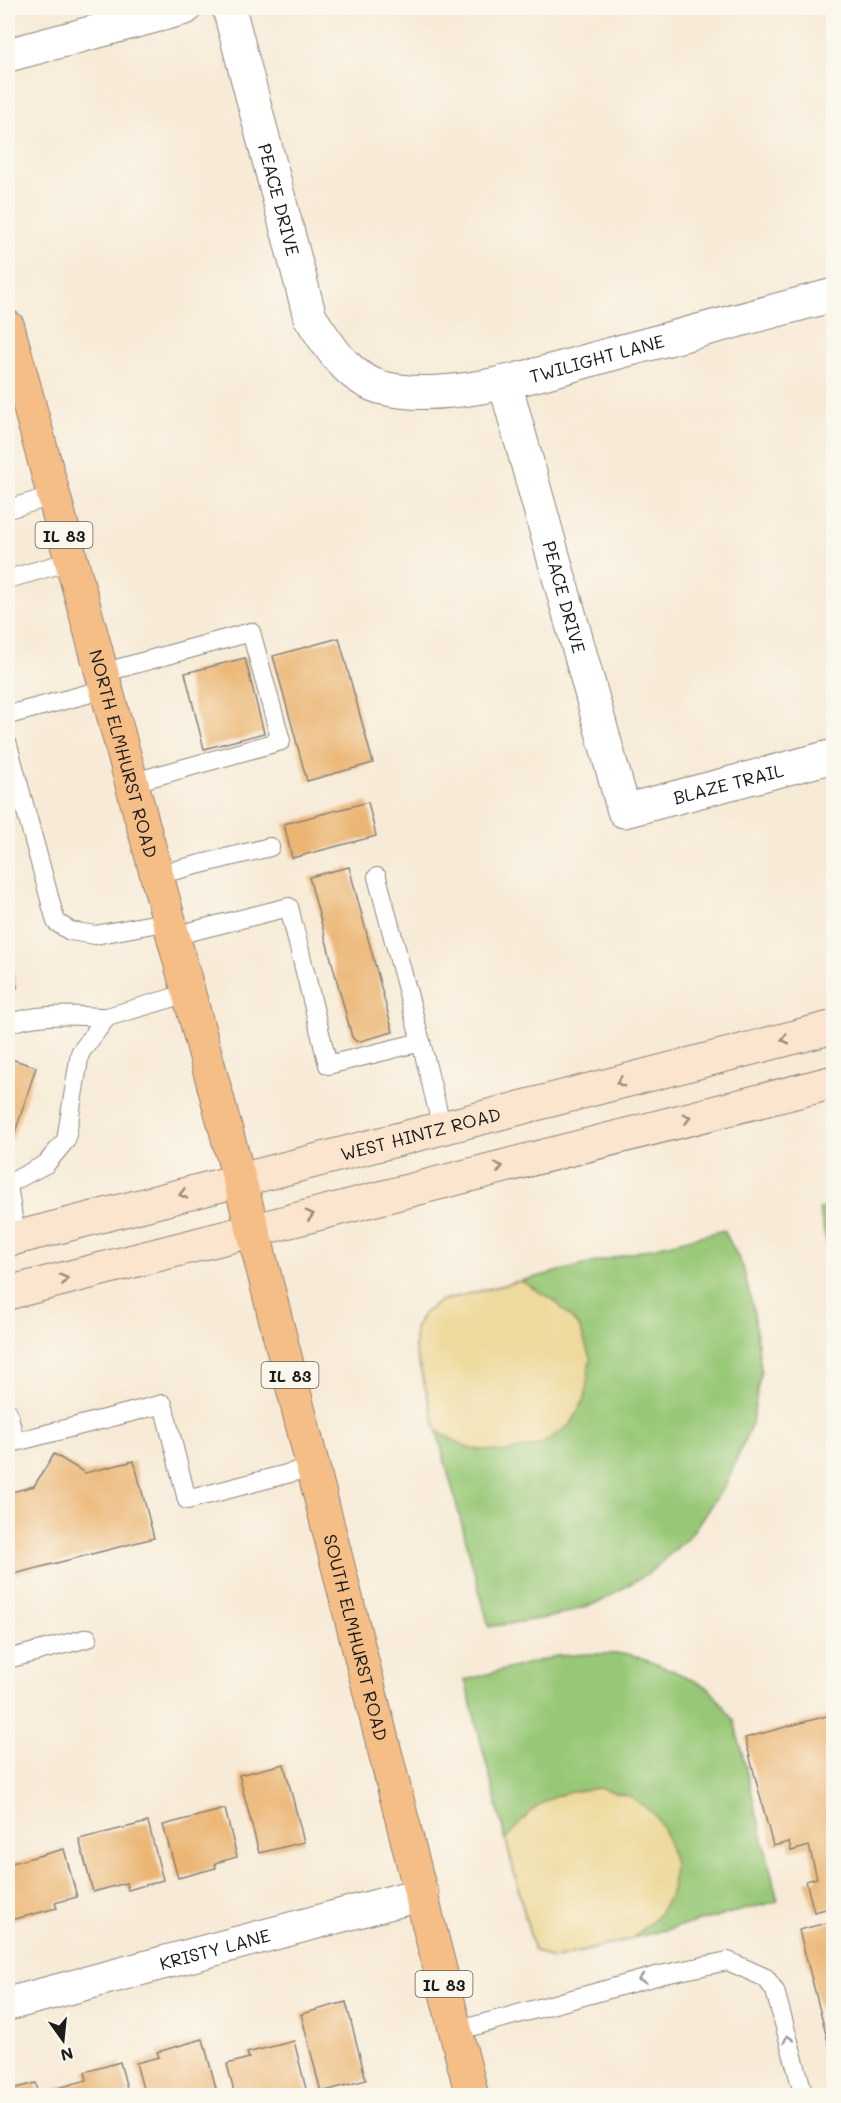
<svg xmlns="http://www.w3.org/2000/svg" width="841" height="2103" viewBox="0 0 841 2103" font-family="Mali,sans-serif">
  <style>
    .green { fill: #98c877; stroke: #5a724a; stroke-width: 1.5 }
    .sand { fill: #eeda9e; stroke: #857b5d; stroke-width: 1.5 }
    .building { fill: #ebb573 }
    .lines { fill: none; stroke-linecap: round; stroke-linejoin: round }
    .service-casing { stroke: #8a8379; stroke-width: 20 }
    .minor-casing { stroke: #8a8379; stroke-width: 35 }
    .secondary-casing { stroke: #8a8379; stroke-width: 35 }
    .primary-casing { stroke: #8a8379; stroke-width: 35 }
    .service { stroke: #fff; stroke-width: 18 }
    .minor { stroke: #fff; stroke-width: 33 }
    .secondary { stroke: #fbe5cf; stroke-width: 33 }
    .primary { stroke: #f6be87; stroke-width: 33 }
    .oneway { stroke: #978b7e }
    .oneway2 { stroke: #999 }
    .labels { text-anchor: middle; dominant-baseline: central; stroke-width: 4.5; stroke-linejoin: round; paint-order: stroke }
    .shield { fill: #fbf7ec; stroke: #5f5e5a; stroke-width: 1.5 }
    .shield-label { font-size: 16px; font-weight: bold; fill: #1c1c1c }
    .street-label { font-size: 18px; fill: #1c1c1c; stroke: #fbf7ec }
  </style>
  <rect width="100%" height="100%" fill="#fbf7ec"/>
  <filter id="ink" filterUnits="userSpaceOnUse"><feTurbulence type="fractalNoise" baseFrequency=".0167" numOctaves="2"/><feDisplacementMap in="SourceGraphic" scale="12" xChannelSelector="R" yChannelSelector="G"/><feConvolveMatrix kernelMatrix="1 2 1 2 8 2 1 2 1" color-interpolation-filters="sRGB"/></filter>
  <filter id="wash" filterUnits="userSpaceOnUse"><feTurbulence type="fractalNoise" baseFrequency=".008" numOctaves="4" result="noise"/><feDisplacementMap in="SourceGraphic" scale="24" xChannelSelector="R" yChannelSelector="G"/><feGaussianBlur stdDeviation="1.35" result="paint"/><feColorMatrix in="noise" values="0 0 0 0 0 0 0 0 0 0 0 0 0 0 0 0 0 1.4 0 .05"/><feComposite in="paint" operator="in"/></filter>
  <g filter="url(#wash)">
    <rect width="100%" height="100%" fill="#f7ead6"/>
    <g class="green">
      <path d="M833 1206H834L833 1270 819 1209Z"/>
      <path d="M724 1230 743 1267 754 1314 761 1369 752 1423 726 1484 689 1537 649 1573 600 1602 557 1616 489 1627 415 1349C415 1321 418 1318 440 1301Z"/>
      <path d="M590 1654H629L672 1670 709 1688 734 1720 778 1901 552 1959 534 1950 465 1680 557 1656Z"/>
    </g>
    <g class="sand">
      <path d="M521 1281 555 1301 580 1328 590 1358 585 1398 571 1424 540 1445 507 1452 471 1449 437 1431 415 1349V1329L423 1314 440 1301Z"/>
      <path d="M600 1788 631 1797 655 1815 667 1837 674 1864 672 1891 659 1914 632 1939 552 1959 534 1950 506 1840C539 1800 547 1794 600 1788Z"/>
    </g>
    <g id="blocks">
      <g class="building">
        <path d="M339 638 373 763 307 781 273 656Z"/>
        <path d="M245 658 264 733 204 749 185 673Z"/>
        <path d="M368 802 376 836 292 858 284 824Z"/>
        <path d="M349 867 393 1032 357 1042 352 1037 309 877Z"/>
        <path d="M8 953 17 988 8 991Z"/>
        <path d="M8 1058 36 1067 13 1139 8 1137Z"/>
        <path d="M54 1454 85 1473 134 1461 154 1538 10 1575 8 1567V1493L34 1486Z"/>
        <path d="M834 1714V1907L814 1912 806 1881 817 1878 809 1846 791 1851 789 1842 773 1846 745 1738Z"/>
        <path d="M284 1764 304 1842 259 1853 239 1775Z"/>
        <path d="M225 1809 237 1857 215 1863 216 1868 178 1878 163 1825Z"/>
        <path d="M148 1822 163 1880 128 1890 126 1883 93 1892 79 1839Z"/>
        <path d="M64 1849 77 1897 55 1903 57 1908 11 1920 8 1908V1864Z"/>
        <path d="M834 1921V2061H833L799 1930Z"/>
        <path d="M346 2002 366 2080 321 2092 301 2014Z"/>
        <path d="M203 2039 217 2092 204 2096H145L136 2063 159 2057 157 2052Z"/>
        <path d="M294 2041 307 2093 298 2096H235L227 2064 249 2058 247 2053Z"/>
        <path d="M120 2062 129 2096H56L54 2089 87 2080 85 2072Z"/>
        <path d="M36 2083 39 2096H8V2090Z"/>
      </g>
    </g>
  </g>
  <g filter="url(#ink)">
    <use href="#blocks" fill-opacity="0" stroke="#8a8379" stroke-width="1.5"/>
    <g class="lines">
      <defs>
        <g id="service">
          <path d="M8 509 53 496"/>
          <path d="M8 579 71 561"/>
          <path d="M102 673 251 632 281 741 131 783"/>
          <path d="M8 715 106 689"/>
          <path d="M8 745 56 922 70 931 95 935 169 921"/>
          <path d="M156 875 270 847"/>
          <path d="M377 877 421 1042"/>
          <path d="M173 936 289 907 328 1065 421 1042 442 1128"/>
          <path d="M8 1024C39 1012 74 1016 107 1017"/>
          <path d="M16 1238 8 1184 46 1164 66 1140 80 1053 107 1017 189 993"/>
          <path d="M8 1412 15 1442 163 1404 187 1500 313 1467"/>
          <path d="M8 1659 88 1638"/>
          <path d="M456 2031 660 1975 728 1961 766 1978 775 1991 804 2096"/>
        </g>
        <g id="minor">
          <path id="s1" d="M229 8 310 317C329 346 348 379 383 388 452 405 551 370 619 352 690 333 762 314 834 295"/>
          <path d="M8 55 185 8"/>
          <path id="s2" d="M505 383 624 811 834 756"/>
          <path id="s3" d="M8 2004 422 1894"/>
        </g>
        <g id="secondary">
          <path id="s4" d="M8 1240 834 1027"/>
          <path d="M8 1293 834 1082"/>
        </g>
        <g id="primary">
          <path id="s5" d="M8 327 253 1230 472 2096"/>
        </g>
      </defs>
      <use href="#service" class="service-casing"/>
      <use href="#minor" class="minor-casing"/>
      <use href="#secondary" class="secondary-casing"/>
      <use href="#primary" class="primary-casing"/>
      <use href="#service" class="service"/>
      <use href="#minor" class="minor"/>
      <use href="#secondary" class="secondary"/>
      <use href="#primary" class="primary"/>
    </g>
    <defs><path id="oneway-chevron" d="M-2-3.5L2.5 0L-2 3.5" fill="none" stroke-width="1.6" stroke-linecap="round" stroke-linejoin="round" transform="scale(1.5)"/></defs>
    <g class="oneway">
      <use href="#oneway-chevron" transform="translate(785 1039) rotate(166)"/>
      <use href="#oneway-chevron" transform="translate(620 1082) rotate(165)"/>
      <use href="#oneway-chevron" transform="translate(687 1118) rotate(-14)"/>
      <use href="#oneway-chevron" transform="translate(499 1167) rotate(-14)"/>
      <use href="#oneway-chevron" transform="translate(183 1194) rotate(166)"/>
      <use href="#oneway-chevron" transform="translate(310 1215) rotate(-14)"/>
      <use href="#oneway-chevron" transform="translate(64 1279) rotate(-14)"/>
    </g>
    <g class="oneway2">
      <use href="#oneway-chevron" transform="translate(642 1979) rotate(165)"/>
      <use href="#oneway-chevron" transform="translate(788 2039) rotate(-105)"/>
    </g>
  </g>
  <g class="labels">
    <g class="shield">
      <rect x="35.5" y="522" width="57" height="26" rx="4.5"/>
      <rect x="261.5" y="1362" width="57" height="26" rx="4.5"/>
      <rect x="415.5" y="1971" width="57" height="26" rx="4.5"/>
    </g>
    <g class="shield-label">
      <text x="64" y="535">IL 83</text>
      <text x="290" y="1375">IL 83</text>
      <text x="444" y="1984">IL 83</text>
    </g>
    <g class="street-label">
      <text stroke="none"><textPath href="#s1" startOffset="198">PEACE DRIVE</textPath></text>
      <text stroke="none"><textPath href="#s1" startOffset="642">TWILIGHT LANE</textPath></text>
      <text stroke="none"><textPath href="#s2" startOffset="222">PEACE DRIVE</textPath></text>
      <text stroke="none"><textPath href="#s5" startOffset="442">NORTH ELMHURST ROAD</textPath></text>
      <text stroke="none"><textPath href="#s2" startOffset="552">BLAZE TRAIL</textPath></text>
      <text stroke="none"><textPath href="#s4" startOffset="426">WEST HINTZ ROAD</textPath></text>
      <text stroke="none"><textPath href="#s5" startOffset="1356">SOUTH ELMHURST ROAD</textPath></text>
      <text stroke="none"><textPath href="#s3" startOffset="214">KRISTY LANE</textPath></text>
    </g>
  </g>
  <rect width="841" height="2103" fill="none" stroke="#fbf7ec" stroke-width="30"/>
  <g transform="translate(63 2040) rotate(165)" stroke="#fbf7ec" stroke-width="4.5" paint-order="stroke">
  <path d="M0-4.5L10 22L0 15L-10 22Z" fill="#1c1c1c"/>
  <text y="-9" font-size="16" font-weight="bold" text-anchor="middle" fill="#1c1c1c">N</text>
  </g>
</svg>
